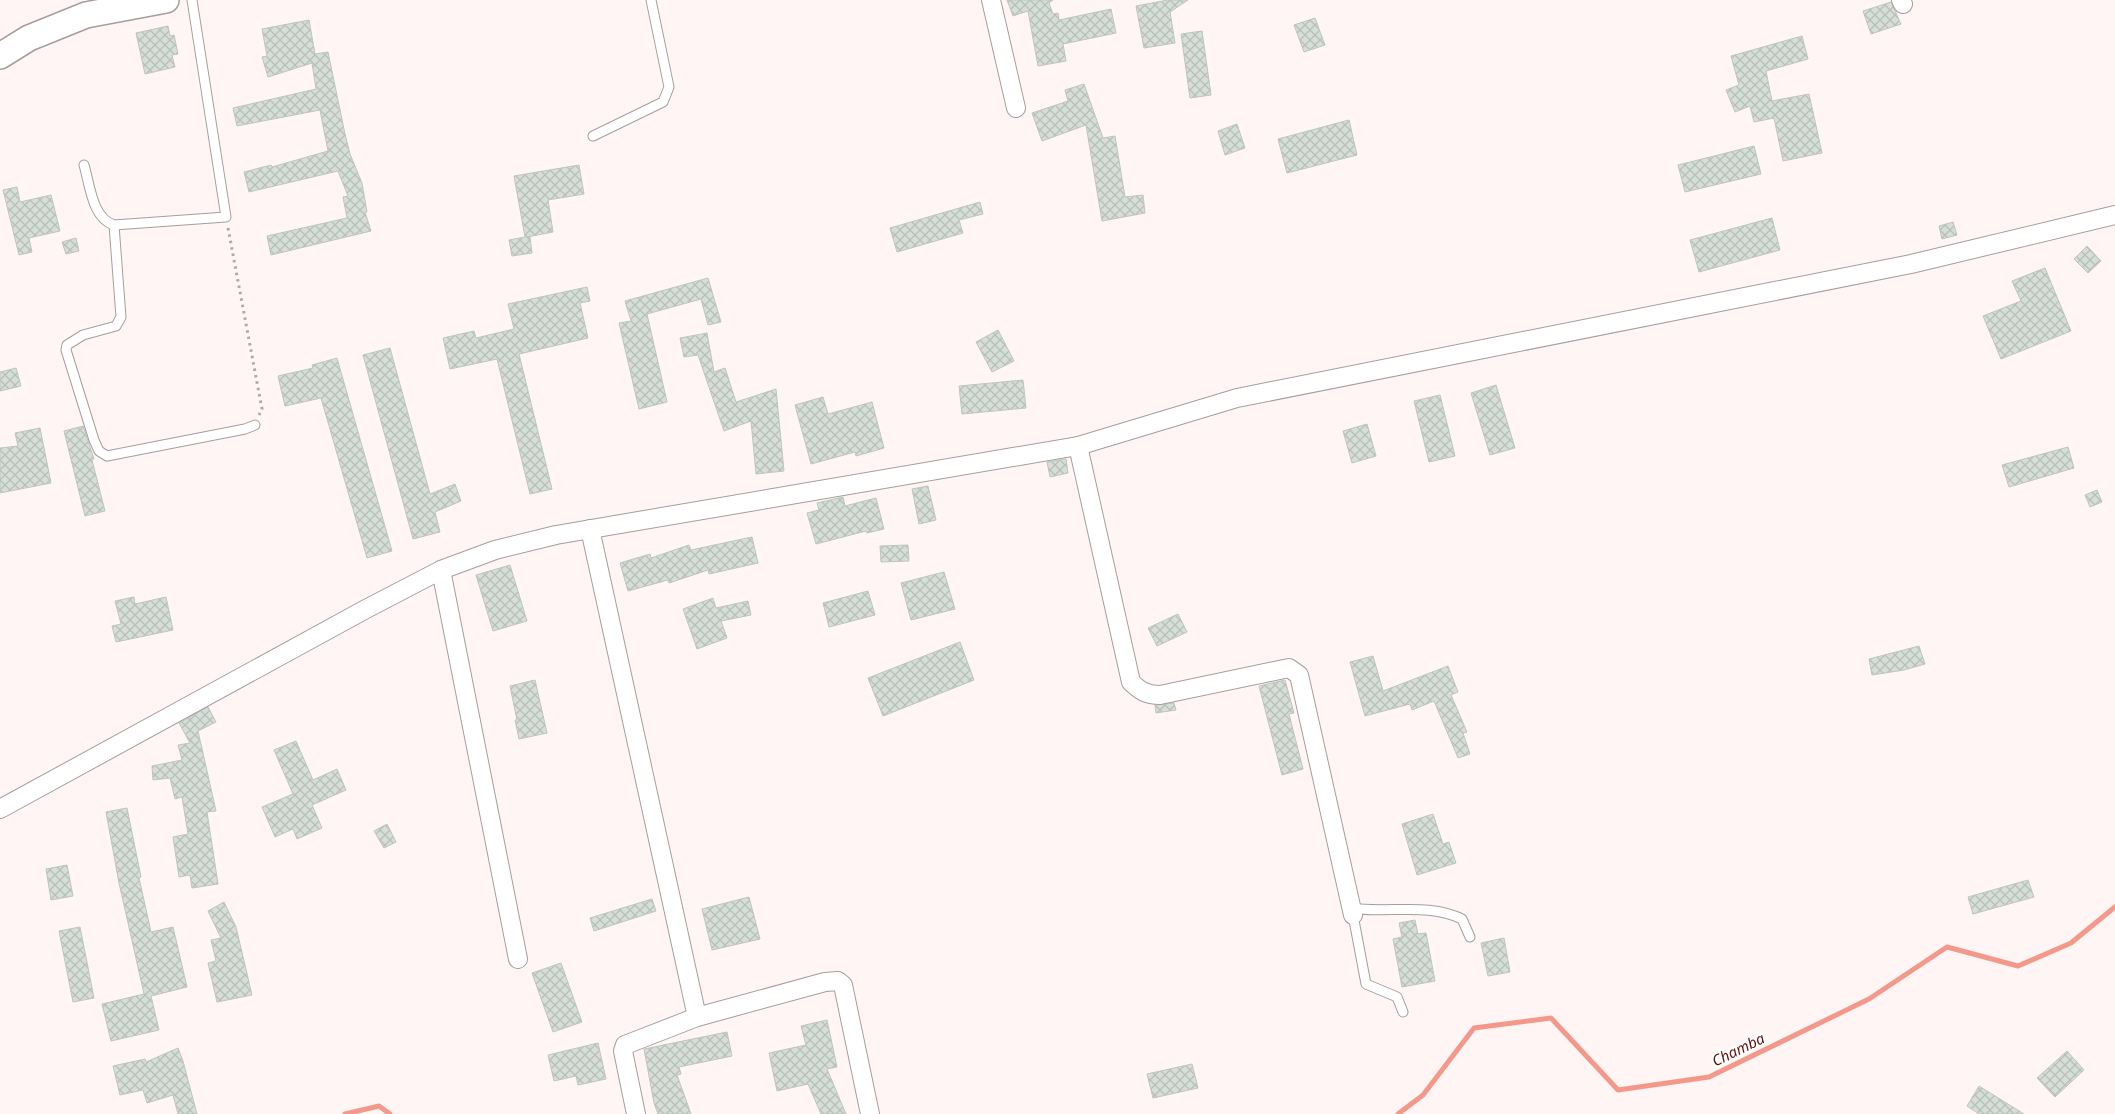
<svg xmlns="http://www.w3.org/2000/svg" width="2115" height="1114" viewBox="0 0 2115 1114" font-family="'Noto Sans',sans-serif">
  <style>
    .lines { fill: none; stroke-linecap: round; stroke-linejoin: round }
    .stream { stroke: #f4988b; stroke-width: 5 }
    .building { fill: url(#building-cross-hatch); stroke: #bec5c0 }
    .lane-casing { stroke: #a79e9c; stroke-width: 11 }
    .street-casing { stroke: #a79e9c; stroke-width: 20 }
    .secondary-casing { stroke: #a79e9c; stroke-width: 28 }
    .path { stroke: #b0a9a8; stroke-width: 3; stroke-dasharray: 2.5 4; stroke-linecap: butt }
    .lane { stroke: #fff; stroke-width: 9 }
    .street { stroke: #fff; stroke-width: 18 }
    .secondary { stroke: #fff; stroke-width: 25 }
    .labels { text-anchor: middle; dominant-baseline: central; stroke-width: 4.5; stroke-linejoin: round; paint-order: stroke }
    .water-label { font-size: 15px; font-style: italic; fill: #62110c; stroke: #fff }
  </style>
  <defs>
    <pattern id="building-cross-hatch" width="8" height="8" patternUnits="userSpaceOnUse" patternTransform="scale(1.25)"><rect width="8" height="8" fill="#d6ded8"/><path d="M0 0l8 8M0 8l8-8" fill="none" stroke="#b8bfba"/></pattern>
  </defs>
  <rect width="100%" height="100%" fill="#fff5f4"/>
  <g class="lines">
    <g class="stream">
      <path d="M345 1114 379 1106 390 1114"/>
      <path d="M1398 1114 1423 1095 1474 1028 1551 1018 1618 1090 1709 1077 1869 999 1947 947 2018 966 2071 943 2115 907"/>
    </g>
  </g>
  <g class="building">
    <path d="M1007 0H1053L1049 3 1053 14 1058 13 1059 20 1111 9 1116 33 1063 44 1066 61 1038 66 1028 11 1013 16Z"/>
    <path d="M1168 0H1188L1170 12 1175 43 1144 48 1136 6Z"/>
    <path d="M1891 2 1901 24 1871 34 1863 11Z"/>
    <path d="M1315 18 1325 45 1304 52 1294 25Z"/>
    <path d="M309 20 315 54 328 52 345 134 350 154 362 183 367 212H365L371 231 271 255 267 236 347 218 343 197 348 196 338 171 249 192 244 172 271 165 272 167 328 151 320 110 237 126 233 108 316 89 312 63 268 77 262 57 267 56 262 29Z"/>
    <path d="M168 26 170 36 174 35 178 54 172 55 175 67 145 74 136 33Z"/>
    <path d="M1202 31 1211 95 1190 98 1181 34Z"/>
    <path d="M1802 36 1808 59 1766 71 1772 101 1809 94 1822 153 1783 161 1774 118 1754 122 1750 106 1735 112 1726 90 1739 85 1731 56Z"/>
    <path d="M1084 84 1103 138 1115 136 1125 197 1143 195 1145 213 1102 221 1086 125 1042 141 1032 113 1068 101 1065 90Z"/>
    <path d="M1349 120 1357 155 1287 173 1278 139Z"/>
    <path d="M1237 124 1245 148 1225 155 1218 131Z"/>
    <path d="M1754 146 1761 174 1685 192 1678 165Z"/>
    <path d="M579 165 584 194 548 200 553 232 527 237H530L532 253 512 256 509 240 525 237 514 176Z"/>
    <path d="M17 187 20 202 51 195 60 231 29 238 32 252 19 255 3 190Z"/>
    <path d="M980 202 983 214 959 220 963 233 897 252 890 228Z"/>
    <path d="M1772 218 1780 250 1699 272 1690 240Z"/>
    <path d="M1953 222 1957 235 1942 239 1939 226Z"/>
    <path d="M76 238 79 251 66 254 62 242Z"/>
    <path d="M2087 246 2101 261 2088 273 2074 259Z"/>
    <path d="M2045 268 2071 331 2001 359 1983 316 2021 301 2012 281Z"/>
    <path d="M708 278 721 322 708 325 701 299 647 314 667 402 639 409 619 323 631 321 625 301Z"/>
    <path d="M587 287 590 301 580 303 588 338 519 354 552 489 530 494 497 359 450 369 443 338 474 331 476 338 514 329 508 304Z"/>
    <path d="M998 330 1014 361 992 372 976 342Z"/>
    <path d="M707 333 714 372 725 368 736 402 776 389 784 471 756 474 751 421 724 431 698 355 684 357 680 338Z"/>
    <path d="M390 348 430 494 455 484 461 501 435 512 440 532 413 539 363 355Z"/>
    <path d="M337 358 392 551 367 558 321 398 285 406 278 376 313 368 312 365Z"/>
    <path d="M16 368 21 386 0 391V372Z"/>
    <path d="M1023 380 1026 408 962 414 959 386Z"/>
    <path d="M1496 385 1515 448 1490 455 1471 393Z"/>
    <path d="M1440 395 1455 456 1429 462 1414 401Z"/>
    <path d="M823 397 828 414 872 402 884 448 856 456 855 452 811 464 795 405Z"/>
    <path d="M1367 424 1376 456 1352 463 1343 431Z"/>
    <path d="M83 426 94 459 92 460 105 511 85 516 64 431Z"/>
    <path d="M40 428 51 483 0 493V448L18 446 15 433Z"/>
    <path d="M2068 447 2074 468 2009 487 2002 465Z"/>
    <path d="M1066 459 1068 473 1050 477 1047 462Z"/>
    <path d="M928 486 936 520 919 524 912 489Z"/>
    <path d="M2097 490 2102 502 2090 507 2085 495Z"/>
    <path d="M843 497 845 506 876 498 884 529 867 533 866 531 816 544 807 513 819 510 817 503Z"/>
    <path d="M752 537 758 563 709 574 708 570 669 583 668 580 628 591 620 563 650 554 651 558 689 545 691 550Z"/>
    <path d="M908 545 909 561 881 562 880 546Z"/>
    <path d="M510 565 527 621 493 631 476 575Z"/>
    <path d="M944 572 955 609 911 620 901 583Z"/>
    <path d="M868 591 875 615 829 627 823 603Z"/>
    <path d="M134 597 135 604 166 597 173 630 116 642 112 626 121 624 115 601Z"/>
    <path d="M713 598 716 608 748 601 751 615 721 621 727 638 697 649 683 609Z"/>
    <path d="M1178 614 1187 632 1157 646 1148 628Z"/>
    <path d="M960 642 974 680 883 716 868 678Z"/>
    <path d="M1919 646 1925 664 1904 670 1872 675 1869 659Z"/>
    <path d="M1373 656 1383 691 1448 666 1458 692 1451 695 1467 732 1463 733 1470 754 1458 758 1434 701 1412 710 1410 704 1365 716 1350 662Z"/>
    <path d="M535 680 547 733 519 739 515 720H517L510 686Z"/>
    <path d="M1285 680 1294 713 1289 714 1303 769 1282 775 1259 686Z"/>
    <path d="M1174 703 1176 710 1156 713 1155 705Z"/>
    <path d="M208 707 216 722 198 731 216 811 207 812 218 884 192 888 190 875 179 877 173 837 188 834 182 797 175 799 170 778 153 780 152 766 182 760 178 745 190 743 179 723Z"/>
    <path d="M296 741 313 780 337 769 346 790 312 805 322 828 297 839 293 829 275 837 262 807 293 794 274 750Z"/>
    <path d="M127 808 141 877 139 878 151 932 173 927 187 987 151 996 159 1030 111 1041 102 1004 144 994 119 883 106 812Z"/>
    <path d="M1433 814 1443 844 1449 842 1456 863 1417 875 1402 824Z"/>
    <path d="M387 824 396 842 384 848 374 831Z"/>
    <path d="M67 865 73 896 51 900 46 869Z"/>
    <path d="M2028 880 2034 897 1973 914 1968 897Z"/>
    <path d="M749 897 760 939 712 950 702 909Z"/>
    <path d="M652 899 656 911 594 931 590 918Z"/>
    <path d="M224 902 236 927 252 995 217 1002 208 963 216 961 211 940 221 938 208 911Z"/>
    <path d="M1415 920 1418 934 1426 933 1435 981 1402 987 1393 939 1402 937 1399 923Z"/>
    <path d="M80 927 94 998 73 1002 59 931Z"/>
    <path d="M1504 938 1510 972 1488 976 1481 943Z"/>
    <path d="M561 963 582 1022 553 1032 532 973Z"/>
    <path d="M827 1020 837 1067 827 1069 846 1114H821L808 1084 777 1091 769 1053 806 1045 801 1026Z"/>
    <path d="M727 1032 732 1056 679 1067 681 1074 677 1075 691 1114H658L654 1103 644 1049Z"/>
    <path d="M598 1043 606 1079 578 1085 576 1076 554 1081 548 1055Z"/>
    <path d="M178 1048 183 1061 197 1114H178L173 1095 147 1103 143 1090 120 1095 113 1066 145 1059 146 1062Z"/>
    <path d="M2067 1051 2084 1070 2055 1097 2037 1078Z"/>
    <path d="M1192 1064 1198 1088 1153 1098 1147 1074Z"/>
    <path d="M1979 1086 2024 1114H1979L1967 1106Z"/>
  </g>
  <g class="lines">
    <defs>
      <g id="lane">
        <path d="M593 136 663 102 669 87 651 0"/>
        <path d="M84 165C90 185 92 218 114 225L226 217 192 0"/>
        <path d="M114 225 121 317 116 326 83 335 67 345 66 350 94 440 99 451 107 456 245 429 255 425"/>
        <path d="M1351 908C1387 914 1428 902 1462 919L1470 937"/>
        <path d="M1353 915 1366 984 1397 997 1403 1012"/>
      </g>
      <g id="street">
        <path d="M991 0 1016 108"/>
        <path d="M1901 0 1903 4"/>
        <path d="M1078 446 1131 682C1140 691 1147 695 1160 695L1289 668 1299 675 1353 915"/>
        <path d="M590 529 697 1017"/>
        <path d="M441 570 518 959"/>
        <path d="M0 809 366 609 441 570 495 550 556 535 1078 446 1237 398 1911 264 2115 215"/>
        <path d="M636 1114 623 1051 625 1045 697 1017 825 982 838 981 843 985 870 1114"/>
      </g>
      <path id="secondary" d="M0 56 29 38 86 15 166 0"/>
    </defs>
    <use href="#lane" class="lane-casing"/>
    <use href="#street" class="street-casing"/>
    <use href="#secondary" class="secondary-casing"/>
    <path class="path" d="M228 228 262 409 259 415"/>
    <use href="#lane" class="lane"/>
    <use href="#street" class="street"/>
    <use href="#secondary" class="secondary"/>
  </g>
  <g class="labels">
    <g class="water-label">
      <text transform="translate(1738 1049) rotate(-26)">Chamba</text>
    </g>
  </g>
</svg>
